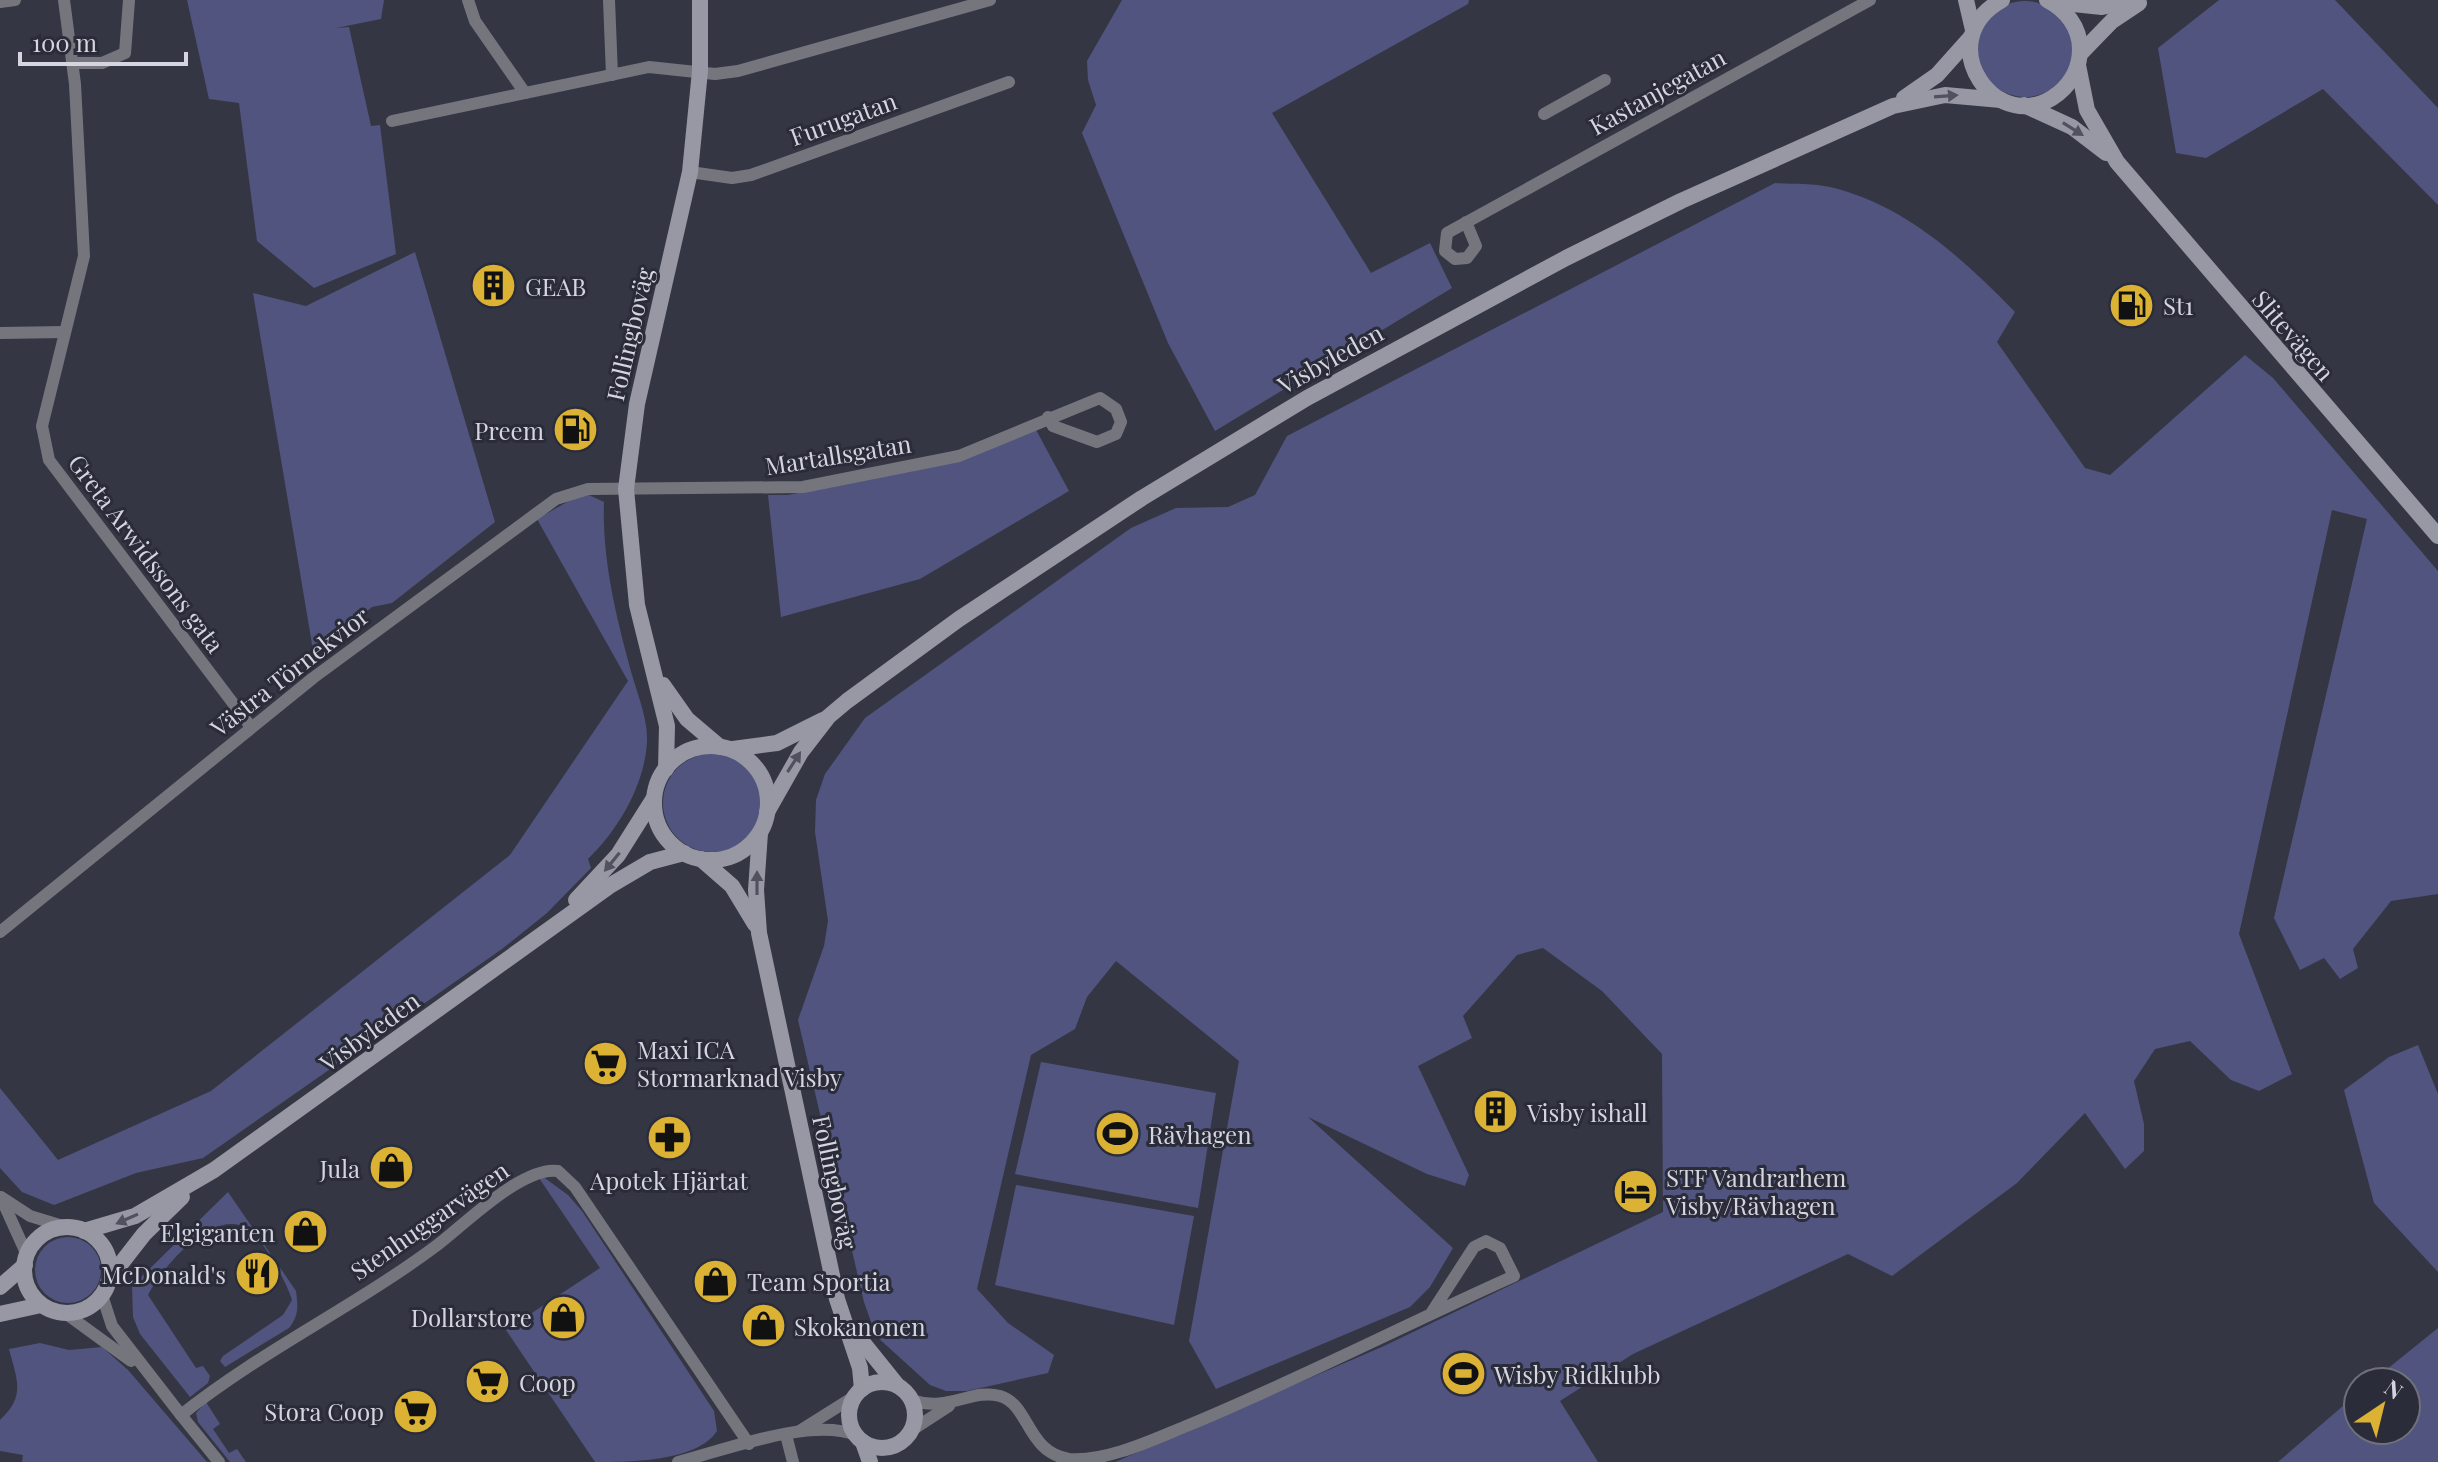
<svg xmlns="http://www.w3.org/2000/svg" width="2438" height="1462" viewBox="0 0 2438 1462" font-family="'Playfair Display',serif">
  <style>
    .green { fill: #51547e }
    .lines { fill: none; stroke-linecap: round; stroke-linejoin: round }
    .minor { stroke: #75767d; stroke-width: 12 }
    .secondary { stroke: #9798a4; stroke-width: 16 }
    .oneway { fill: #51525f }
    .labels { text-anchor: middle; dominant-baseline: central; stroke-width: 6; stroke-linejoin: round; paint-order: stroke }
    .street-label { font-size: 24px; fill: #d4d5de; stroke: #2b2c3a }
    .poi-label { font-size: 24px; fill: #d4d5de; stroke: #2b2c3a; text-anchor: start }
  </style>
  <rect width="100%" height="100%" fill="#353644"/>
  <g class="green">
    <path d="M187 0H384L381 19 336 28 349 27 371 126 380 125 396 254 314 288 257 241 239 103 209 99Z"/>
    <path d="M1122 0H1469L1468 4 1272 113 1371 273 1430 243 1452 288 1215 431 1168 343 1082 133 1096 105 1088 80 1087 61Z"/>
    <path d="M2219 0H2335L2438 108V205L2323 89 2206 158 2176 153 2158 48Z"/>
    <circle cx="2025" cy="49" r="48"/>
    <path d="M1775 183C1792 184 1813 183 1830 187 1906 205 1963 259 2015 312L1997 342 2085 468 2110 475 2245 355 2273 378 2438 571V894L2391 901 2353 949 2358 968 2340 979 2324 958 2300 970 2274 918 2367 519 2332 510 2239 934 2292 1074 2259 1091 2231 1080 2190 1041 2155 1049 2134 1081 2144 1124V1151L2125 1169 2085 1113 2017 1183 1892 1276 1848 1254 1633 1354 1560 1401 1598 1462H1115L1384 1346 1663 1212 1662 1054 1602 991 1543 948 1517 955 1463 1016 1472 1038 1418 1066 1469 1175 1465 1186 1427 1174 1308 1117 1453 1248 1430 1287 1410 1307 1216 1389 1189 1341 1239 1061 1116 961 1087 997 1075 1029 1031 1055 977 1289 1008 1323 1054 1355 1048 1373 967 1391H946L930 1385 876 1336 864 1302 798 1020 824 946 828 921 815 832 816 800 825 774 865 718 1131 528 1176 508 1228 507 1255 495 1287 436Z"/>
    <path d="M415 252 495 522 392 603 372 607 314 656 253 293 306 306Z"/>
    <path d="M1035 428 1069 491 920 579 781 617 768 495H788L965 459Z"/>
    <path d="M589 495 604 502C602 557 615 612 629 664 635 689 648 716 647 741 645 785 618 830 588 859L591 868 547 913 502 949 203 1158 136 1173 54 1205 22 1192 0 1168V1088L58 1160 211 1091 510 855 628 681 537 519 576 497Z"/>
    <circle cx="712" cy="803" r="49"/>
    <path d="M2418 1045 2438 1094V1272L2374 1203 2344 1090 2389 1057Z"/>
    <path d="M1041 1062 1216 1093 1198 1208 1015 1174Z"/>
    <path d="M542 1176 568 1195 582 1211 714 1411 717 1431C697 1462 628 1462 595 1462L506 1330 600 1268 539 1178Z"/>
    <path d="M1016 1185 1194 1216 1174 1325 995 1285Z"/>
    <path d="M228 1192 296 1291C298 1306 299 1316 289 1328L225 1367 220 1361 223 1356 283 1315 292 1300C287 1283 264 1241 250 1230 214 1204 162 1268 148 1295L196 1368 203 1366 210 1376 208 1383 190 1397 140 1334 133 1317 132 1286Z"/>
    <circle cx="68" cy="1270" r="33"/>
    <path d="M2438 1328V1462H2278L2358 1393V1430H2406V1382H2371Z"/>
    <path d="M40 1343 69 1350 102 1347 128 1370 207 1462H22L23 1455 0 1451V1420C26 1396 17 1380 9 1349Z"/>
    <path d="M206 1402 220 1424 213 1429 229 1453 237 1449 246 1462H230L198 1422 196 1413Z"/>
  </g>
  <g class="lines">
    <g class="minor">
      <path d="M64 0 75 84 84 256 42 426 49 460 251 727"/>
      <path d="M468 0 475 21 525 93"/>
      <path d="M609 0 612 75"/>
      <path d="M0 2 15 0"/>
      <path d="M72 63H102L125 53 129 0"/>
      <path d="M1544 114 1605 80"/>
      <path d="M392 121 649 67 715 74 738 71 990 0"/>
      <path d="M690 172 732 178 751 175 1009 82"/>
      <path d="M1466 222 1476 246 1467 258 1455 259 1445 251 1447 233 1870 0"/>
      <path d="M0 333 65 332"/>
      <path d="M0 932 313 678 556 499 588 489 803 487 959 456 1100 398 1116 409 1121 422 1116 434 1097 442 1053 426 1048 417"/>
      <path d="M1 1197 30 1216 66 1227"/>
      <path d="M3 1202 27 1255"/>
      <path d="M102 1295 112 1326 181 1415C261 1351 354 1307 436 1246 464 1225 522 1166 558 1171L575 1187 749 1444"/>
      <path d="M65 1313 131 1361"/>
      <path d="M911 1400C949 1413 971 1388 1000 1396 1030 1405 1026 1452 1069 1459 1106 1462 1150 1441 1184 1427 1296 1381 1404 1325 1514 1276L1500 1248 1486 1241 1474 1247 1432 1312"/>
      <path d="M181 1415 219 1462"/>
      <path d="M801 1430 855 1396"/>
      <path d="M912 1430 949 1406"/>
      <path d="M786 1435 793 1462"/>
      <path d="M678 1462C725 1450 811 1417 856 1435"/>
    </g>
    <g class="secondary">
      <path d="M1966 0 1973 30"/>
      <path d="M2002 0C1928 41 1998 142 2059 93 2072 82 2080 66 2080 49 2080 27 2066 10 2047 0"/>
      <path d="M2054 2 2102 7 2136 0"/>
      <path d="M2080 54 2112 21 2139 3"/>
      <path d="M2078 65 2087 110 2117 162 2438 536"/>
      <path d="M1904 98 1937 75 1971 37"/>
      <path d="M2024 105 2072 127 2106 153"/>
      <path d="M663 685 687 719 720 747"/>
      <circle cx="711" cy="803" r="57"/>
      <path d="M733 749 777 743 823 720"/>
      <path d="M666 769 667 726 637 605 626 489 637 404 690 172 700 71V0"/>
      <path d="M767 812 801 752 828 717 847 701 959 619 1142 498 1307 398 1566 258 1681 201 1893 106 1945 95 2001 100"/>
      <path d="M760 833 756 890 759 933 837 1299 860 1368 862 1389"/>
      <path d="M701 859 732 886 755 924"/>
      <path d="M576 900 618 855 654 798"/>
      <circle cx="67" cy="1270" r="43"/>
      <path d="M84 1231 135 1216 214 1170 611 885 650 862 684 853"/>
      <path d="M109 1279 144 1234 182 1197"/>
      <path d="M0 1287 25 1265"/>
      <path d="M0 1314 41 1305"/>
      <path d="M852 1329 897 1385"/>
      <circle cx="882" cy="1415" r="33"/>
      <path d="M863 1442 870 1462"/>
    </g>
  </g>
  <defs><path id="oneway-solid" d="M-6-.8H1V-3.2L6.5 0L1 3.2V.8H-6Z" transform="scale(2)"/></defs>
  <g class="oneway">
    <use href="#oneway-solid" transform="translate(1946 96) rotate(-4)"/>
    <use href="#oneway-solid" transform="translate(2073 129) rotate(32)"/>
    <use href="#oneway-solid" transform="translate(794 762) rotate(-57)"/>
    <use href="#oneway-solid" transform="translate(612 862) rotate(129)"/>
    <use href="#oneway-solid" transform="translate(757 883) rotate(-90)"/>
    <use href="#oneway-solid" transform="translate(127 1219) rotate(156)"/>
  </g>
  <defs>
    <symbol id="building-disc" viewBox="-11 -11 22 22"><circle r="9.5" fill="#dbb233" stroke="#2b2c3a"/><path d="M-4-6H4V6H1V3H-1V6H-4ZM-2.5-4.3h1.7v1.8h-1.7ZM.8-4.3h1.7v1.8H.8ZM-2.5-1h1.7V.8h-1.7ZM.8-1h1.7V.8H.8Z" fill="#111"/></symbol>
    <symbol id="fuel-disc" viewBox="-11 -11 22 22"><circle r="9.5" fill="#dbb233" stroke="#2b2c3a"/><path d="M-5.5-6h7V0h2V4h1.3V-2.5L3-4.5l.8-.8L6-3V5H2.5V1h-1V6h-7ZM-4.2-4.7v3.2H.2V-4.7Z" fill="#111"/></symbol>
    <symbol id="supermarket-disc" viewBox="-11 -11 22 22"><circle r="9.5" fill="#dbb233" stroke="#2b2c3a"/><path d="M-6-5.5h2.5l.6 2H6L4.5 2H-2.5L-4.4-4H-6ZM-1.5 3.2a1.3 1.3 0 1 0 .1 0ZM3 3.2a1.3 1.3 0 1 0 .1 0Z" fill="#111"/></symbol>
    <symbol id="stadium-disc" viewBox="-11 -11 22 22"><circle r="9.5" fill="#dbb233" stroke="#2b2c3a"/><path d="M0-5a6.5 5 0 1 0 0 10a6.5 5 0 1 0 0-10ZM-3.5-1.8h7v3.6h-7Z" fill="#111"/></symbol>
    <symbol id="pharmacy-disc" viewBox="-11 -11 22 22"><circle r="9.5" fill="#dbb233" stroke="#2b2c3a"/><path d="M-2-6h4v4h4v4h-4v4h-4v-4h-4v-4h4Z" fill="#111"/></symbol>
    <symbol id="shop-disc" viewBox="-11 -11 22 22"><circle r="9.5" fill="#dbb233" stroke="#2b2c3a"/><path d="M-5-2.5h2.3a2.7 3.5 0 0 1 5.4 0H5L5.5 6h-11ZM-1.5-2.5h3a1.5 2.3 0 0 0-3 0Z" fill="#111"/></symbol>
    <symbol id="hotel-disc" viewBox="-11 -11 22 22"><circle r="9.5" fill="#dbb233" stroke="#2b2c3a"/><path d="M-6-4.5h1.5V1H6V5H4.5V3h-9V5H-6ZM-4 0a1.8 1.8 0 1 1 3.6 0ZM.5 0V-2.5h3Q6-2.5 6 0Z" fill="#111"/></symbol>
    <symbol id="restaurant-disc" viewBox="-11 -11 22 22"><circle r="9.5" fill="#dbb233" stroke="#2b2c3a"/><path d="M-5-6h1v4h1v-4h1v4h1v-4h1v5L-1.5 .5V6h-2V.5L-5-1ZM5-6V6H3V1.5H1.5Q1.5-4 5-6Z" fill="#111"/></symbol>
  </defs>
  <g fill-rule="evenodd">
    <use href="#building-disc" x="468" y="260" width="51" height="51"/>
    <use href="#fuel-disc" x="2106" y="280" width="51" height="51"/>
    <use href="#fuel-disc" x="550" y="404" width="51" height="51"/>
    <use href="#supermarket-disc" x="580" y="1038" width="51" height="51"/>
    <use href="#building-disc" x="1470" y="1086" width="51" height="51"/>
    <use href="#stadium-disc" x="1092" y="1108" width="51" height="51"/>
    <use href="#pharmacy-disc" x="644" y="1112" width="51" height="51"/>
    <use href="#shop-disc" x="366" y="1142" width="51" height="51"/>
    <use href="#hotel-disc" x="1610" y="1166" width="51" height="51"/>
    <use href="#shop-disc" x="280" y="1206" width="51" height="51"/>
    <use href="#restaurant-disc" x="232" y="1248" width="51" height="51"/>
    <use href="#shop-disc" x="690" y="1256" width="51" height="51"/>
    <use href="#shop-disc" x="538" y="1292" width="51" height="51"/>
    <use href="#shop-disc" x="738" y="1300" width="51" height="51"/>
    <use href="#stadium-disc" x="1438" y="1348" width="51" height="51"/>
    <use href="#supermarket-disc" x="462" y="1356" width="51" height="51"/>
    <use href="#supermarket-disc" x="390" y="1386" width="51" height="51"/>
  </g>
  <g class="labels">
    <g class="street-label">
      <text transform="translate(1657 91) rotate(-29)">Kastanjegatan</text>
      <text transform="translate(843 118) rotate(-20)">Furugatan</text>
      <text transform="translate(629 334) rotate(-77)">Follingboväg</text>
      <text transform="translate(2294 335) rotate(49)">Slitevägen</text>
      <text transform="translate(1330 358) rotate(-29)">Visbyleden</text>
      <text transform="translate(838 454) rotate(-9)">Martallsgatan</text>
      <text transform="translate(147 553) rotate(53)">Greta Arwidssons gata</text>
      <text transform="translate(289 671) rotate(-38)">Västra Törnekvior</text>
      <text transform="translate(369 1031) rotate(-36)">Visbyleden</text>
      <text transform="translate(836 1182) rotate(78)">Follingboväg</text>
      <text transform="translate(429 1220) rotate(-35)">Stenhuggarvägen</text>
    </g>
    <g class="poi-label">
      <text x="525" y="286">GEAB</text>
      <text x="2163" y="305">St1</text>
      <text x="544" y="430" text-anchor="end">Preem</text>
      <text x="637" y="1049">Maxi ICA<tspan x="637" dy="28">Stormarknad Visby</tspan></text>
      <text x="1527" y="1112">Visby ishall</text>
      <text x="1148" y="1134">Rävhagen</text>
      <text x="360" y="1168" text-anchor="end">Jula</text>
      <text x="1666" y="1177">STF Vandrarhem<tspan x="1666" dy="28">Visby/Rävhagen</tspan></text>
      <text x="669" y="1180" text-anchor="middle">Apotek Hjärtat</text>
      <text x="275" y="1232" text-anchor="end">Elgiganten</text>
      <text x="226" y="1274" text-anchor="end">McDonald's</text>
      <text x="747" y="1281">Team Sportia</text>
      <text x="532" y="1317" text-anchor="end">Dollarstore</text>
      <text x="794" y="1326">Skokanonen</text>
      <text x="1494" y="1374">Wisby Ridklubb</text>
      <text x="519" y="1382">Coop</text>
      <text x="384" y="1411" text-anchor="end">Stora Coop</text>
    </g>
  </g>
  <g transform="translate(2382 1406) rotate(35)"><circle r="38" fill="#2b2c3a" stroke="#6f707c" stroke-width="2"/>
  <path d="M0-6L14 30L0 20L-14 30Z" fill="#dbb233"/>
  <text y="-12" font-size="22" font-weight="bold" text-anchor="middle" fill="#d4d5de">N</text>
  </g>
  <path d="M20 52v12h166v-12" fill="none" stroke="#d4d5de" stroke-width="4"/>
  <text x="32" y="52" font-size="24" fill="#d4d5de" stroke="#2b2c3a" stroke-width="6" paint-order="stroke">100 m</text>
</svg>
